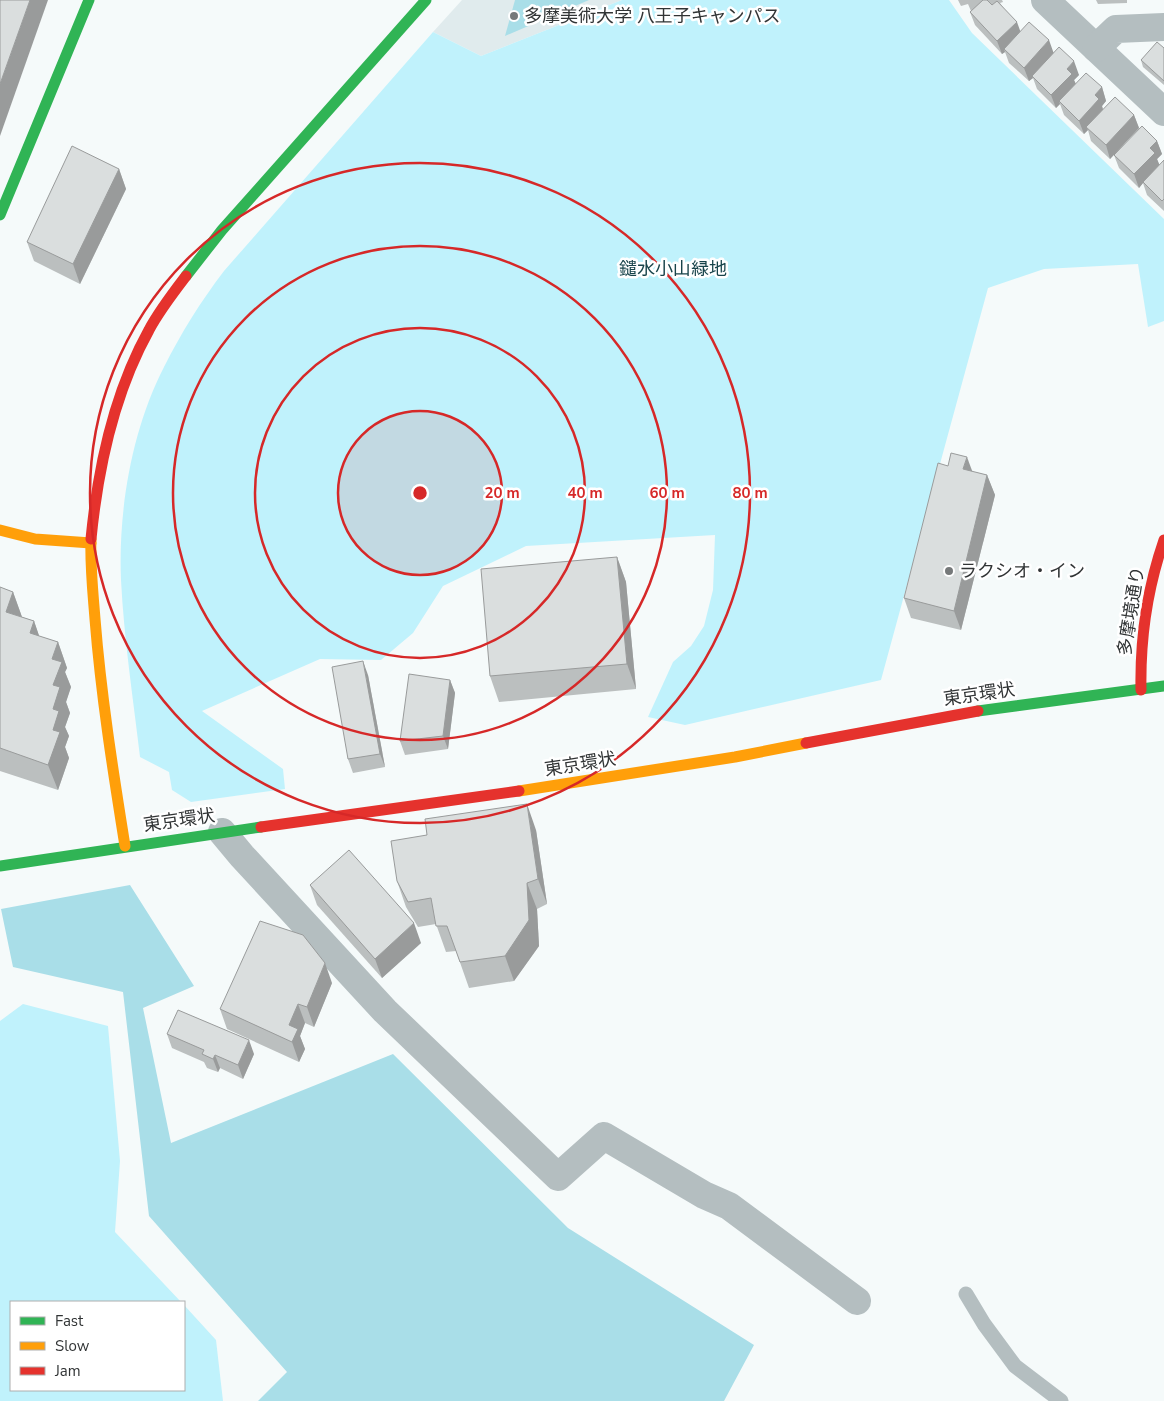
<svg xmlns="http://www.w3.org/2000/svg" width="1164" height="1401" viewBox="0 0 1164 1401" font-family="'Nunito Sans','Noto Sans JP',sans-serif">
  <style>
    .built { fill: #e0ebed }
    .green { fill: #c0f2fc }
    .forest { fill: #a9dee8 }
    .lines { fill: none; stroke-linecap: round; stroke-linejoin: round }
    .lane { stroke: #b4bec0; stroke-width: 15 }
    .street { stroke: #b4bec0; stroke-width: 28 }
    .fast { stroke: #30b455; stroke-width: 11 }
    .slow { stroke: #ff9f0a; stroke-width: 11 }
    .jam { stroke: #e5322d; stroke-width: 11 }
    .wall { fill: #bbbfbf }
    .shaded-wall { fill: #999b9b }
    .building { fill: #dadede; stroke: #999b9b }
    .ring { fill: none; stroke: #d62828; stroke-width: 2.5 }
    .poi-dot { fill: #76797a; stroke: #fff; stroke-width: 2 }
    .labels { text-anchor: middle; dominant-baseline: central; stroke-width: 5; stroke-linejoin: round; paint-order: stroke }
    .poi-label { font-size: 18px; fill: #313435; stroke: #fff; text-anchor: start }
    .park-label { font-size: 18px; fill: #18444b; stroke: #fff }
    .street-label { font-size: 18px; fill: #313435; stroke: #fff }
    .centre { fill: #d62828; stroke: #fff; stroke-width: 2.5 }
    .ring-label { font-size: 15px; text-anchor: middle; font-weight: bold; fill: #d62828; stroke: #fff; stroke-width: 5; stroke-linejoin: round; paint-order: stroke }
  </style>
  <rect width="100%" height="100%" fill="#f5fafa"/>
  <path class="built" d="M462 0H622L481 56 433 32Z"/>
  <g class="green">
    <path d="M622 0H949L972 33 1164 219V321L1148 327 1138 264 1044 269 988 288 881 680 685 725 648 717 673 662 691 646 704 626 713 590 715 535 526 546 443 586 413 633 381 660 320 659 202 711 283 769 285 789 191 802 172 790 169 772 140 757C133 698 124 639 121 580 118 510 132 429 164 367 181 333 201 301 224 271L433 32 481 56Z"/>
    <path d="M23 1004 108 1026 120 1161 115 1232 181 1302H11V1390H184V1305L216 1340 223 1401H0V1021Z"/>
  </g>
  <g class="forest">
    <path d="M515 0H589L505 36Z"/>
    <path d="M130 885 194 986 143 1008 171 1143 393 1054 568 1228 754 1345 724 1401H258L287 1372 149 1216 123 992 13 967 1 909Z"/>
  </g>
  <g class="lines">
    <path class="lane" d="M966 1294 984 1324 1015 1366 1061 1401"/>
    <g class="street">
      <path d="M1045 0 1164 112"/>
      <path d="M1096 48 1116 29 1164 27"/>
      <path d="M222 832 242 856 385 1011 558 1177 604 1136 704 1195 729 1206 857 1301"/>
    </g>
    <g class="fast">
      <path d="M0 215 89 0"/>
      <path d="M186 276 222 230 426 0"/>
      <path d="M978 711 1164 686"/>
      <path d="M0 866 261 827"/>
    </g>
    <g class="slow">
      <path d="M0 530 35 539 91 543"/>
      <path d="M91 539C90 566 93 593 95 619 101 695 113 771 125 846"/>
      <path d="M519 791 735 757 806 743"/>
    </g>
    <g class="jam">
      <path d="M91 539C98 467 114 393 149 330 159 311 173 293 186 276"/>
      <path d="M1141 690C1140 638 1147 589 1164 540"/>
      <path d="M806 743 978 711"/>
      <path d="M261 827 519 791"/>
    </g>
  </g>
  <g class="wall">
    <path d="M958 0H1002L1003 2 1000 3 1020 31 1054 53 1079 75 1074 80 1076 84 1102 87 1106 101 1102 106 1103 110 1134 115 1139 128 1110 159 1091 141 1088 130 1084 134 1064 115 1060 104 1056 108 1037 89 1033 78 1029 81 1009 63 1005 52 1002 54 975 25 970 12 971 11 968 4 961 6Z"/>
    <path d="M1096 0H1127V3L1098 4Z"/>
    <path d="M1164 48V85L1143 67 1141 60Z"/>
    <path d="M1157 141 1162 154 1157 159 1159 165 1164 160V211L1147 195 1143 183 1139 188 1119 168 1114 155Z"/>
    <path d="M119 169 126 189 80 284 34 261 27 242Z"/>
    <path d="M972 472 987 475 995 495 961 630 911 618 904 598Z"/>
    <path d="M617 557 626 582 636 689 499 702 490 676Z"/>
    <path d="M0 587 13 592 22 617 34 621 39 636 58 642 67 668 65 672 71 687 66 702 70 713 65 727 69 736 65 747 69 758 58 790 0 771Z"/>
    <path d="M368 675 385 767 353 773 348 759Z"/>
    <path d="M450 680 455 693 448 749 405 755 400 741Z"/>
    <path d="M536 830 547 904 537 909 539 946 514 981 469 988 456 951 446 952 436 924 418 927 406 907 397 881Z"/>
    <path d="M310 885 421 943 382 978 317 905Z"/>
    <path d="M332 983 314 1027 305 1023 300 1036 305 1049 299 1062 227 1029 220 1009Z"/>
    <path d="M167 1034 254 1054 243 1079 220 1068 218 1072 207 1068 204 1062 172 1048Z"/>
  </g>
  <g class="shaded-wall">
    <path d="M30 0H48L0 136V84Z"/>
    <path d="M1017 22 1022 36 1004 49 1005 52 1002 54 997 41Z"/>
    <path d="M1049 40 1054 54 1032 76 1033 78 1029 81 1024 68Z"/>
    <path d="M1074 61 1079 75 1074 80 1077 87 1059 101 1060 104 1056 108 1051 95 1067 69Z"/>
    <path d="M1102 87 1106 101 1102 106 1104 113 1086 127 1088 130 1084 134 1079 121 1095 95Z"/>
    <path d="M1134 115 1139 128 1110 159 1106 145Z"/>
    <path d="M1157 141 1162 154 1157 159 1160 166 1143 182V183L1139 188 1134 174 1150 148Z"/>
    <path d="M119 169 126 189 80 284 73 264Z"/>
    <path d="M967 457 974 476 963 469Z"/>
    <path d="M987 475 995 495 961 630 954 611Z"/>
    <path d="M617 557 626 582 636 689 627 664Z"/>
    <path d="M13 592 22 617 6 612Z"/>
    <path d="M34 621 43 647 30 633Z"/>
    <path d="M58 642 67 668 65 672 71 687 66 702 70 713 65 727 69 736 65 747 69 758 58 790 48 765 53 730V685L52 659Z"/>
    <path d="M363 661 368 675 385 767 380 754Z"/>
    <path d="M450 680 455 693 448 749 443 736Z"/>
    <path d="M527 804 536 830 547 904 538 879Z"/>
    <path d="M527 883 537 909 539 946 514 981 505 956Z"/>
    <path d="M414 923 421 943 382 978 375 959Z"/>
    <path d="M325 963 332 983 314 1027 307 1007Z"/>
    <path d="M298 1004 305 1023 300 1036 305 1049 299 1062 292 1042 289 1025Z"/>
    <path d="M249 1040 254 1054 243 1079 238 1065Z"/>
    <path d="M215 1055 220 1068 218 1072 213 1059Z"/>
  </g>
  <g class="building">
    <path d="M0 0H30L0 84Z"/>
    <path d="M983 0H987L992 5 997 1 1017 22 997 41 970 12Z"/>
    <path d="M1029 22 1049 40 1024 68 1004 49Z"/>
    <path d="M1157 42 1164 48V81L1141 60Z"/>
    <path d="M1059 47 1074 61 1067 69 1072 74 1051 95 1032 76Z"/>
    <path d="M1086 73 1102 87 1095 95 1099 99 1079 121 1059 101Z"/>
    <path d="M1115 97 1134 115 1106 145 1086 127Z"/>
    <path d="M1142 126 1157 141 1150 148 1155 153 1134 174 1114 155Z"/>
    <path d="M72 146 119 169 73 264 27 242Z"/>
    <path d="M1164 160V199L1162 201 1143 182Z"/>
    <path d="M951 453 967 457 963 469 987 475 954 611 904 598 938 463 948 466Z"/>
    <path d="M617 557 627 664 490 676 481 569Z"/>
    <path d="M0 587 13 592 6 612 34 621 30 633 58 642 52 659 62 662 53 685 60 687 53 709 59 711 53 730 60 732 48 765 0 748Z"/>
    <path d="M363 661 380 754 348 759 332 667Z"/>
    <path d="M409 674 450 680 443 736 400 741Z"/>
    <path d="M527 804 538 879 527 883 529 920 505 956 460 962 447 926H436L431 898 408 902 397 881 391 841 427 835 425 819Z"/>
    <path d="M349 850 414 923 375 959 310 885Z"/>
    <path d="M260 921 303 935 325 963 307 1007 298 1004 289 1025 298 1029 292 1042 220 1009Z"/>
    <path d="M178 1010 249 1040 238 1065 215 1055 213 1059 202 1054 204 1050 167 1034Z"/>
  </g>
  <circle cx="420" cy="493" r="82" fill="#d62828" fill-opacity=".12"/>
  <g class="ring">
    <circle cx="420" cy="493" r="82"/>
    <circle cx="420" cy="493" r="165"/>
    <circle cx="420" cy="493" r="247"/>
    <circle cx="420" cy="493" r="330"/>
  </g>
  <g class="poi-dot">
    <circle cx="514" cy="16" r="5"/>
    <circle cx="949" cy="571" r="5"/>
  </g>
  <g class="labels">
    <g class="poi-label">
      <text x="524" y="16">多摩美術大学 八王子キャンパス</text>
      <text x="959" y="571">ラクシオ・イン</text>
    </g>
    <g class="park-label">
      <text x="673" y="269">鑓水小山緑地</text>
    </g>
    <g class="street-label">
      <text transform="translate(1131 611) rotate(-81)">多摩境通り</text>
      <text transform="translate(979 694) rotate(-8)">東京環状</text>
      <text transform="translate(580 764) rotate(-9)">東京環状</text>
      <text transform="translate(179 820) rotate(-8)">東京環状</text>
    </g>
  </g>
  <circle cx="420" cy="493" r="8" class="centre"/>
  <g class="ring-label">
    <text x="502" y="498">20 m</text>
    <text x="585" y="498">40 m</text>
    <text x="667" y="498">60 m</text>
    <text x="750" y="498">80 m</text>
  </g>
  <rect x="10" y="1301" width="175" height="90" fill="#ffffff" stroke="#adaeae"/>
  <rect x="20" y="1317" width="25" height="8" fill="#30b455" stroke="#adaeae"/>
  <text x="55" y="1326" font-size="15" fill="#313435">Fast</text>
  <rect x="20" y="1342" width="25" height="8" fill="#ff9f0a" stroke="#adaeae"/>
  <text x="55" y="1351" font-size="15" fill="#313435">Slow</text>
  <rect x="20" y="1367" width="25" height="8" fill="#e5322d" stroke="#adaeae"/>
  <text x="55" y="1376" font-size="15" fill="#313435">Jam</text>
</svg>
